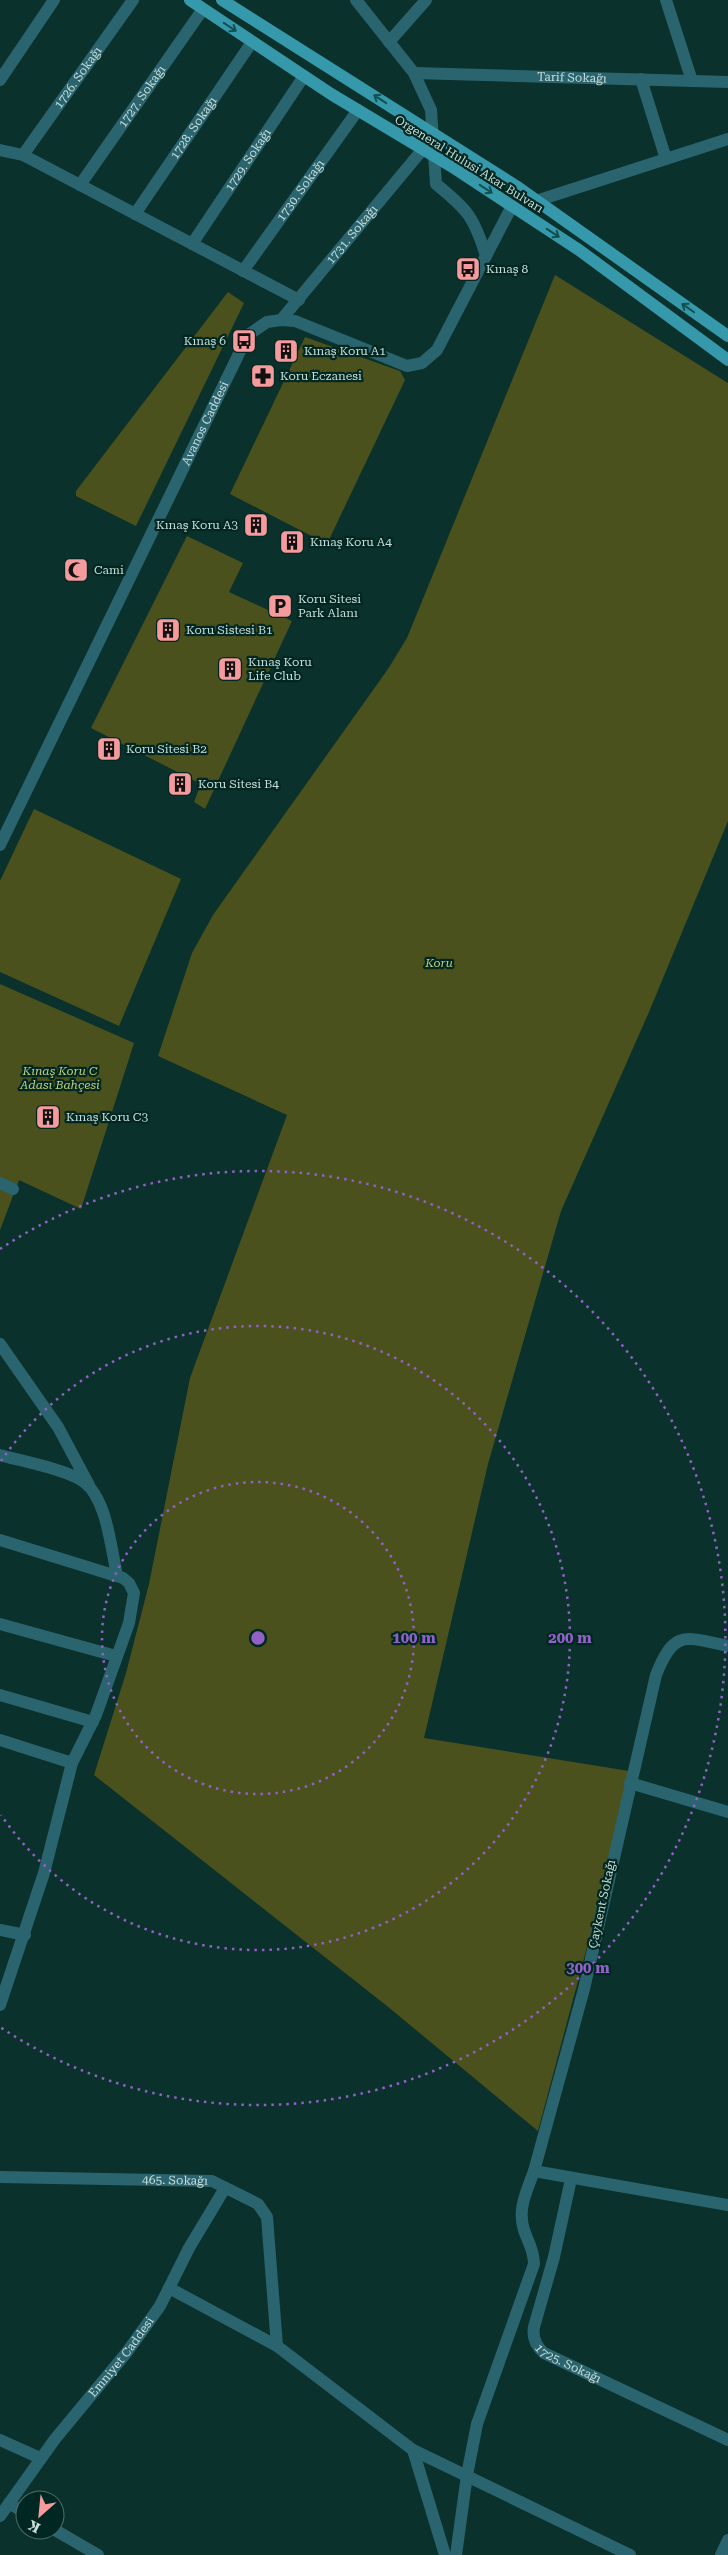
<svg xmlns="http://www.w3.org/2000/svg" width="728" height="2555" viewBox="0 0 728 2555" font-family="'Roboto Serif',serif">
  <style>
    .green { fill: #4b511c }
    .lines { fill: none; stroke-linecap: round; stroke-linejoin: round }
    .minor { stroke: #2a646f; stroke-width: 12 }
    .major { stroke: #3599ab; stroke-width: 12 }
    .oneway { stroke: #134f51 }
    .ring { fill: none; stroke: #9261c6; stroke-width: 2.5; stroke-dasharray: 2.5 5 }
    .labels { text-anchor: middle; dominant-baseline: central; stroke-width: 4.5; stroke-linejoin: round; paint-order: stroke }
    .street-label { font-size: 12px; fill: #c9ddd8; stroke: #002721 }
    .poi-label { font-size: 12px; fill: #c9ddd8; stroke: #002721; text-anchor: start }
    .park-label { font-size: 12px; font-style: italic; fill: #c2cd79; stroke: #002721 }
    .centre { fill: #9261c6; stroke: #002721; stroke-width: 2.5 }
    .ring-label { font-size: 15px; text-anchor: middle; font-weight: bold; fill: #9261c6; stroke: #002721; stroke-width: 4.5; stroke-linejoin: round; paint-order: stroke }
  </style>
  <rect width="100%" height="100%" fill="#0a312b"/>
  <g class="green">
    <path d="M555 275 728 383V821L649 1012 561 1211 488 1464 424 1738 629 1771 599 1902 538 2131 387 2006 94 1775 126 1673 149 1584 190 1378 287 1115 158 1056 192 953 213 915 388 669 407 638Z"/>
    <path d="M228 292 244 303 136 526 76 496V491Z"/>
    <path d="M305 337 400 371 405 380 327 544 230 494Z"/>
    <path d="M187 536 243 563 229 592 292 621 205 809 194 802 201 784 91 728Z"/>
    <path d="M34 809 181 879 119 1026 0 972V881Z"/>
    <path d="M0 984 134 1043 81 1209 19 1180 0 1230Z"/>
  </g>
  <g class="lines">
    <g class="minor">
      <path d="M356 0 414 73 431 110 436 184C468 210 474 217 486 256"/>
      <path d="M666 0 692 81"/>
      <path d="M389 42 426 0"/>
      <path id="s1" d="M414 73 728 82"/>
      <path d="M641 79 666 159"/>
      <path d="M0 80 54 0"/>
      <path d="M0 150 23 155 299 300"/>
      <path id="s2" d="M23 155 133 0"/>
      <path id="s3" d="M80 185 203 9"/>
      <path d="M536 201 728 139"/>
      <path id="s4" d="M135 214 252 42"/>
      <path id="s5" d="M192 244 304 76"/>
      <path id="s6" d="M243 271 358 110"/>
      <path id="s7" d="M281 320 423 149"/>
      <path id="s8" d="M0 845 248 335 267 322 281 320 295 321 407 366 422 363 437 350 512 206"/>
      <path d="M0 1183 13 1189"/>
      <path d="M0 1344 58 1427 89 1485"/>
      <path d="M0 1455C21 1461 69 1470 84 1482 107 1499 111 1549 117 1575"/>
      <path d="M0 1540 123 1578 129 1583 134 1593 129 1623 96 1715 72 1763 44 1873 0 2005"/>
      <path d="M0 1624 116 1656"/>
      <path d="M728 1646C685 1637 674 1629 656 1675L584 1989 534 2171 728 2205"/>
      <path d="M0 1695 93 1722"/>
      <path d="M0 1740 72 1763"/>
      <path d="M630 1783 728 1812"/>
      <path d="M0 1930 25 1935"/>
      <path id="s9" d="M0 2177 212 2181 258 2204 267 2217 277 2346"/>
      <path id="s10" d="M571 2179 554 2257 534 2327C532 2338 536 2346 544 2353L728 2440"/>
      <path d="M169 2288 277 2346 413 2450 630 2555"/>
      <path d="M0 2440 40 2458"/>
      <path d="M413 2450 445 2555"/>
      <path d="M9 2503 25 2513"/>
      <path id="s11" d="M0 2516 55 2439 127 2352 160 2306 189 2248 225 2188"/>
      <path d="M55 2530 98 2555"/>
      <path d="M456 2555 467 2475 477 2424 534 2264C534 2250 528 2242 524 2230 517 2209 527 2191 534 2171"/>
      <path d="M721 2555 728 2540"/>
    </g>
    <g class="major">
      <path d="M190 0 331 94 451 166 579 250 728 360"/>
      <path d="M222 0 516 186 728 336"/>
    </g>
  </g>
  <defs><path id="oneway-shaft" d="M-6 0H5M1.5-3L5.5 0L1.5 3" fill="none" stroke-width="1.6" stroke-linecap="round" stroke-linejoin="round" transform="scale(1.25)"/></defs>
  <g class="oneway">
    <use href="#oneway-shaft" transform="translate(230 27) rotate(34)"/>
    <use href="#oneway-shaft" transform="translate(380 99) rotate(-147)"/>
    <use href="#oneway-shaft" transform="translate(486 189) rotate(33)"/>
    <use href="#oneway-shaft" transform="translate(553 233) rotate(33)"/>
    <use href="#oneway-shaft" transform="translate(688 308) rotate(-145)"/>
  </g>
  <g class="ring">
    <circle cx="258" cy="1638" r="156"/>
    <path d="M1 1461A312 312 0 1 1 1 1815"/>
    <path d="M0 1249A467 467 0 1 1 0 2027"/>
  </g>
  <defs>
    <symbol id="bus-square" viewBox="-11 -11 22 22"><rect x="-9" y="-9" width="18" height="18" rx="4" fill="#f59b9e" stroke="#002721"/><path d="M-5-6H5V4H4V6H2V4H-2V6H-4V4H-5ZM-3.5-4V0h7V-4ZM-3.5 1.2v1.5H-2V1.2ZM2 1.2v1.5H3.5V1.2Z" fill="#111"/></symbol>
    <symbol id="building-square" viewBox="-11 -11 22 22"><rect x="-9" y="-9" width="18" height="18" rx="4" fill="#f59b9e" stroke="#002721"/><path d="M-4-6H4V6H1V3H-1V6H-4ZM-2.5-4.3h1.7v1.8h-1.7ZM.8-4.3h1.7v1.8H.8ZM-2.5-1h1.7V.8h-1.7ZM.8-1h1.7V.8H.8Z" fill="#111"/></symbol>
    <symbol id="pharmacy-square" viewBox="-11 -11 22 22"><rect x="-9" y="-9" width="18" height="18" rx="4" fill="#f59b9e" stroke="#002721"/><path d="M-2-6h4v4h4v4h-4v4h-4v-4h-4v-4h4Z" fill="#111"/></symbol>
    <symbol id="mosque-square" viewBox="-11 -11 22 22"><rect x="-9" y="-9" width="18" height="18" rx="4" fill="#f59b9e" stroke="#002721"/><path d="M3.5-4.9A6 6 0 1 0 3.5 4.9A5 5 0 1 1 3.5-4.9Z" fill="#111"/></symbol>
    <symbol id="parking-square" viewBox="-11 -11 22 22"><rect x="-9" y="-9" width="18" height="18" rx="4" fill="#f59b9e" stroke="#002721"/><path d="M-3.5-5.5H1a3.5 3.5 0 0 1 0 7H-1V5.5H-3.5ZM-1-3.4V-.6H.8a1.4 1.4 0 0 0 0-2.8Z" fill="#111"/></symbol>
  </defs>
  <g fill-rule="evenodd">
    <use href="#bus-square" x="454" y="255" width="28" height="28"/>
    <use href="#bus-square" x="230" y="327" width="28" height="28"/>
    <use href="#building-square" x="272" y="337" width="28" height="28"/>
    <use href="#pharmacy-square" x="249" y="362" width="28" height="28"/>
    <use href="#building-square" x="242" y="511" width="28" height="28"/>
    <use href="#building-square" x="278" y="528" width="28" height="28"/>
    <use href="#mosque-square" x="62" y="556" width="28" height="28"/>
    <use href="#parking-square" x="266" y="592" width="28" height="28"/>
    <use href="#building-square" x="154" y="616" width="28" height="28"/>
    <use href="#building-square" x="216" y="655" width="28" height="28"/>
    <use href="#building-square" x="95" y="735" width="28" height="28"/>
    <use href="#building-square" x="166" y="770" width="28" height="28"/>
    <use href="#building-square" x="34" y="1103" width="28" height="28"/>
  </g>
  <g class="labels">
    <g class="street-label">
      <text stroke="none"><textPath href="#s1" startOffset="158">Tarif Sokağı</textPath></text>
      <text stroke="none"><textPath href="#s2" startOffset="95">1726. Sokağı</textPath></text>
      <text stroke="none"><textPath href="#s3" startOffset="108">1727. Sokağı</textPath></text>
      <text stroke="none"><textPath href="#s4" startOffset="104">1728. Sokağı</textPath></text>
      <text stroke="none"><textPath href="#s5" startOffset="101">1729. Sokağı</textPath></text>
      <text transform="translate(469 164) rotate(32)">Orgeneral Hulusi Akar Bulvarı</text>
      <text stroke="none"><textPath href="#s6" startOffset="99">1730. Sokağı</textPath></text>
      <text stroke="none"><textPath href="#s7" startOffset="111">1731. Sokağı</textPath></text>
      <text stroke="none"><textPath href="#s8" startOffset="469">Avanos Caddesi</textPath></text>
      <text transform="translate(602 1904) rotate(-78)">Çaykent Sokağı</text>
      <text stroke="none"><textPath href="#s9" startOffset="175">465. Sokağı</textPath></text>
      <text stroke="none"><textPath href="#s11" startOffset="200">Emniyet Caddesi</textPath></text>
      <text stroke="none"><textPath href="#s10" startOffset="208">1725. Sokağı</textPath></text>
    </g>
    <g class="poi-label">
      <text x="486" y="269">Kınaş 8</text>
      <text x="226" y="341" text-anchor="end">Kınaş 6</text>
      <text x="304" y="351">Kınaş Koru A1</text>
      <text x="280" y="376">Koru Eczanesi</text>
      <text x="238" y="525" text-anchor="end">Kınaş Koru A3</text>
      <text x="310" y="542">Kınaş Koru A4</text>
      <text x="94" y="570">Cami</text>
      <text x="298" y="599">Koru Sitesi<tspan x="298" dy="14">Park Alanı</tspan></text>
      <text x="186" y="630">Koru Sistesi B1</text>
      <text x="248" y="662">Kınaş Koru<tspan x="248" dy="14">Life Club</tspan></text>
      <text x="126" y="749">Koru Sitesi B2</text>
      <text x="198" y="784">Koru Sitesi B4</text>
      <text x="66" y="1117">Kınaş Koru C3</text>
    </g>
    <g class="park-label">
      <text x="439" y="963">Koru</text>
      <text x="60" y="1071">Kınaş Koru C<tspan x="60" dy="14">Adası Bahçesi</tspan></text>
    </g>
  </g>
  <circle cx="258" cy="1638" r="8" class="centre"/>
  <g class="ring-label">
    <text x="414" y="1643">100 m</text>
    <text x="570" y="1643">200 m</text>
    <text x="588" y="1973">300 m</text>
  </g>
  <g transform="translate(40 2515) rotate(207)"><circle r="24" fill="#002721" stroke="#50706a"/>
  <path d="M0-4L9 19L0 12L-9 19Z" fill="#f59b9e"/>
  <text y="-8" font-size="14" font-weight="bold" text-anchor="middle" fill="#c9ddd8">K</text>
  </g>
</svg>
